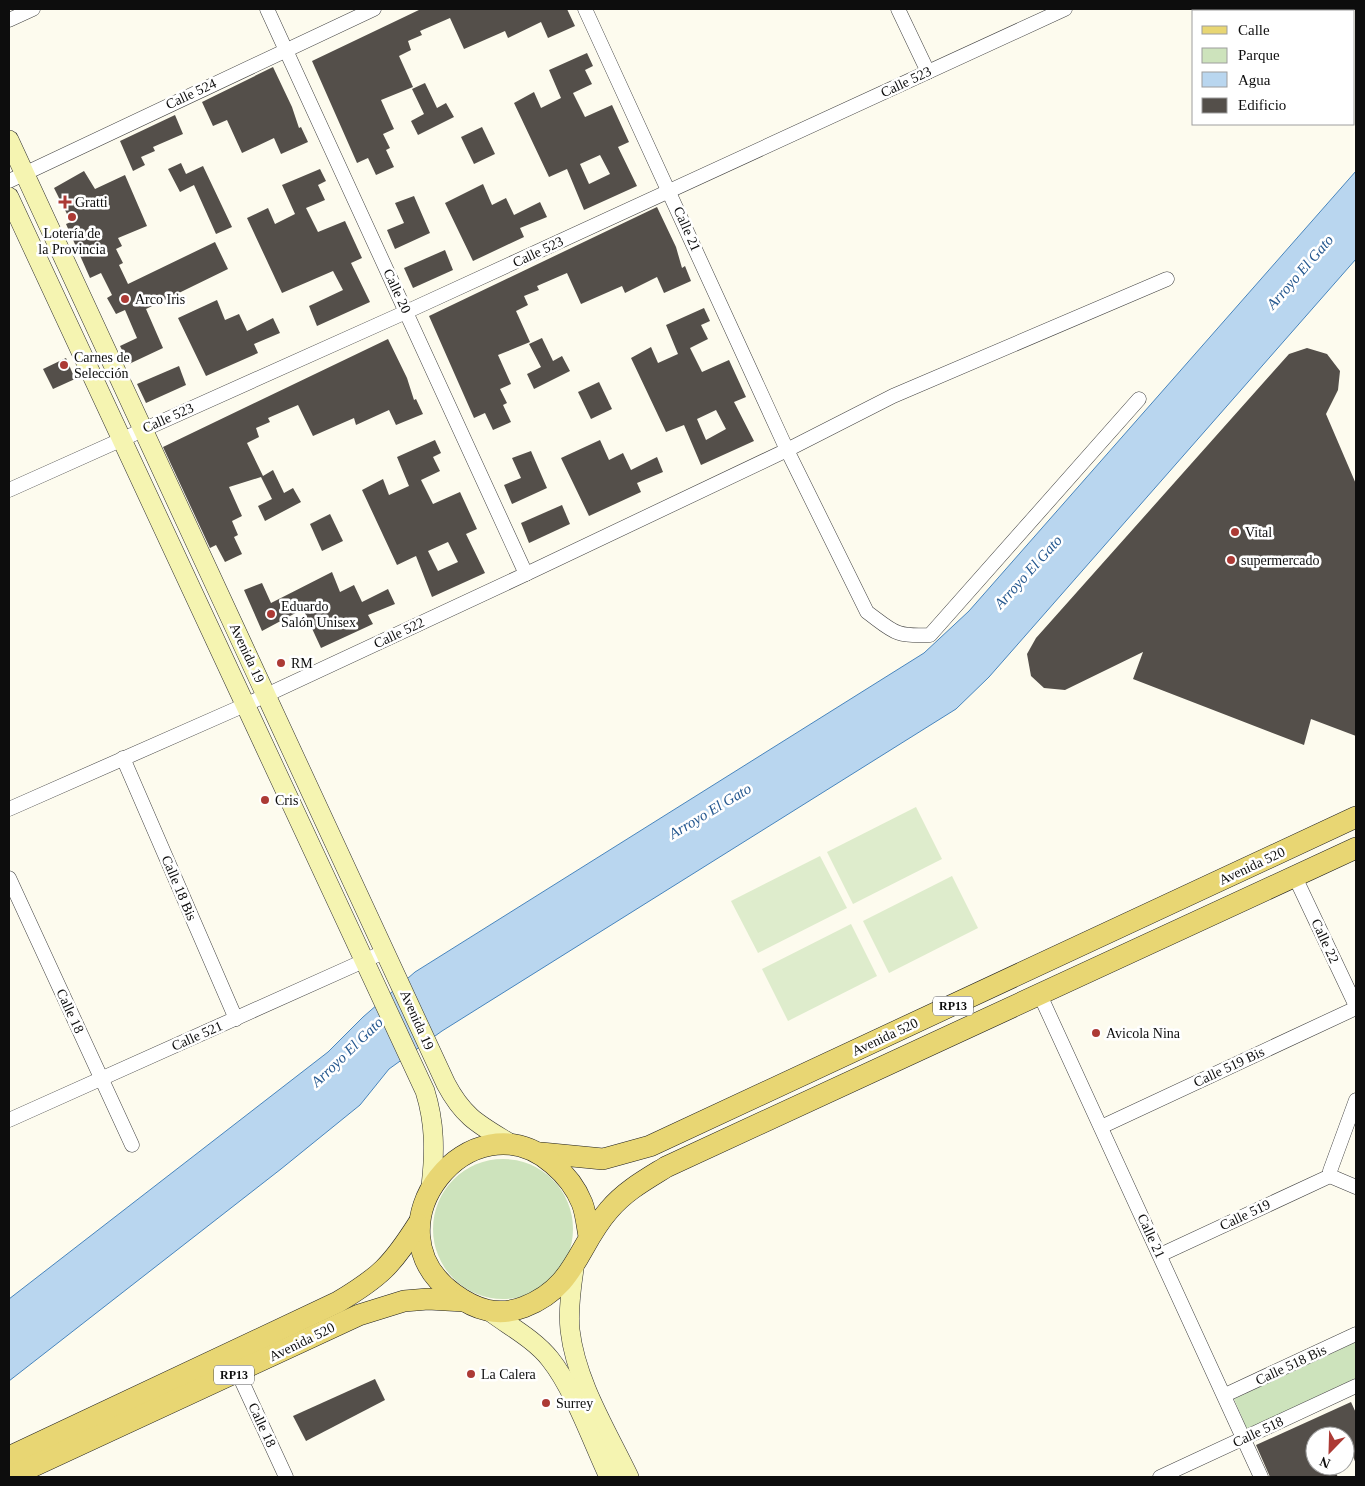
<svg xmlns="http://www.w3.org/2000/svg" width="1365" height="1486" viewBox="0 0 1365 1486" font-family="Georgia,serif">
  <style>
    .green { fill: #cde3bc }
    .pitch { fill: #deeccc }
    .water { fill: #b9d6ef; stroke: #4885bd }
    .building { fill: #544f4a; fill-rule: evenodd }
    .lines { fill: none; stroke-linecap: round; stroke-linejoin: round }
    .street-casing { stroke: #404040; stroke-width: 15 }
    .secondary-casing { stroke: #2f2f2f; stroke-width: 20 }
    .primary-casing { stroke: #1e1e1e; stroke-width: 22 }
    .street { stroke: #fff; stroke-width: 14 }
    .secondary { stroke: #f5f4b1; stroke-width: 19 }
    .primary { stroke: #e8d673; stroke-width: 21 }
    .poi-dot { fill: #ac3a35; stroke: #fff; stroke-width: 2 }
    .labels { text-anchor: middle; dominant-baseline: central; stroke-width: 5; stroke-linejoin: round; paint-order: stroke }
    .shield { fill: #fff; stroke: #565656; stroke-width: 1 }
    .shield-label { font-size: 12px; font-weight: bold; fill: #0d0d0d }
    .street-label { font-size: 14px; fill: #0d0d0d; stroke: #fff }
    .poi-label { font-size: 14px; fill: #0d0d0d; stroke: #fff; text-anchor: start }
    .water-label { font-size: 15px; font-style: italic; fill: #25588f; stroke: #fff }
  </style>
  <rect width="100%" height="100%" fill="#fdfbee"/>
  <g class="green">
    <circle cx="503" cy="1229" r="70"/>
    <path d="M1356 1342V1378L1247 1429 1234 1399Z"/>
  </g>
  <g class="pitch">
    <path d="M916 807 942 859 853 904 827 852Z"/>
    <path d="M820 856 847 908 758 953 731 901Z"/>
    <path d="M952 876 978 928 889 973 863 921Z"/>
    <path d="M851 924 877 976 788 1021 762 969Z"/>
  </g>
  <path class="water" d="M1356 171V259L989 677 956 709 442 1031 389 1069 360 1105 281 1169 9 1381V1299L328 1052 363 1017 415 972 924 653 969 611Z"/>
  <g class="building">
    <path d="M421 9H567L575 26 548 38 541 22 508 38 505 31 464 49 450 18 420 31 422 35 408 41 411 50 399 56 413 87 381 100 394 129 383 134 390 148 386 150 394 167 376 175 368 158 357 163 312 61Z"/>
    <path d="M587 53 593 66 585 70 592 84 573 93 585 117 612 105 629 142 618 147 637 186 584 210 567 169 549 177 514 103 534 92 541 108 561 98 549 70ZM600 155 610 174 589 184 580 164Z"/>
    <path d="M273 67 292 107 299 128 301 127 308 142 281 154 274 138 242 153 227 120 213 126 202 102Z"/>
    <path d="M425 83 437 108 446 103 454 117 418 135 411 121 424 114 412 89Z"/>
    <path d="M175 115 183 134 153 147 155 151 141 157 145 165 133 171 120 141Z"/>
    <path d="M482 127 495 154 474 164 461 137Z"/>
    <path d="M181 163 186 174 203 166 232 227 216 234 194 185 180 192 168 169Z"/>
    <path d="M320 169 326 181 318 185 325 200 306 208 318 232 345 221 362 258 351 263 370 302 317 326 309 306 343 290 333 271 282 293 247 218 268 208 275 224 295 214 282 185Z"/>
    <path d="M84 171 95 189 125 175 147 226 118 238 122 246 116 249 123 263 119 265 128 284 215 242 228 269 146 309 163 348 129 364 120 346 137 338 125 310 116 314 107 298 112 295 101 273 90 278 66 224 71 222 54 188Z"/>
    <path d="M483 184 492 205 506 198 514 215 540 202 547 217 520 228 524 237 473 261 445 203Z"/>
    <path d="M414 196 430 233 395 249 387 230 404 223 395 203Z"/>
    <path d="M657 207 676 247 682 268 685 266 691 281 664 293 657 277 625 293 622 286 581 304 567 273 537 286 539 290 524 296 528 305 516 311 530 342 498 355 511 384 500 389 507 403 503 405 511 422 493 430 485 413 474 418 429 316Z"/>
    <path d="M445 250 453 270 413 288 404 268Z"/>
    <path d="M217 300 225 320 239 314 247 331 273 318 280 333 254 344 258 353 206 376 178 318Z"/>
    <path d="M704 308 710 321 701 325 708 339 690 348 702 372 729 360 746 397 734 402 754 441 701 465 684 425 666 432 631 358 651 347 658 363 678 354 666 325ZM716 410 726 429 706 440 697 419Z"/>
    <path d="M542 338 553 361 562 356 570 371 534 389 527 374 541 367 529 344Z"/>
    <path d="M388 339 407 378 414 400 416 399 423 414 396 425 389 410 356 425 354 418 313 436 298 405 268 418 270 422 256 428 259 437 247 443 263 476 273 470 284 493 293 488 301 502 265 521 258 506 272 499 261 477 229 487 242 516 232 521 238 535 234 537 242 554 225 562 216 545 210 548 163 447Z"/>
    <path d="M1307 348 1327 354 1340 371 1338 390 1326 414 1356 484V736L1311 719 1304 745 1133 679 1143 652 1065 690 1044 688 1031 676 1027 654 1036 638 1289 354Z"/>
    <path d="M66 358 75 379 53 389 43 369Z"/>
    <path d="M179 366 186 385 146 403 137 384Z"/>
    <path d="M599 382 612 409 591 419 578 392Z"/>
    <path d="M435 440 441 453 433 457 440 471 421 480 433 504 460 492 477 529 466 534 485 573 432 597 416 556 397 565 362 490 383 479 389 495 409 486 397 457ZM448 542 458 562 438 571 428 551Z"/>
    <path d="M600 440 609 460 623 453 631 470 657 457 663 472 637 483 641 492 589 516 561 458Z"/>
    <path d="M531 451 547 488 512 504 504 485 521 478 512 458Z"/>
    <path d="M562 505 570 524 529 543 521 523Z"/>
    <path d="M330 514 343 541 322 551 310 524Z"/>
    <path d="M332 572 340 592 354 585 362 602 388 589 395 604 368 615 373 624 321 648 303 609 262 631 244 590 262 583 271 603Z"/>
    <path d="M375 1379 385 1400 306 1441 293 1416Z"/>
    <path d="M1351 1402 1356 1413V1464L1345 1436H1315V1466H1332L1338 1477H1270L1256 1445Z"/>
  </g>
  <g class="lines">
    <defs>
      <g id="street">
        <path d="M267 9 526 574"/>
        <path d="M585 9 787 450 867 612C894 632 895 637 930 635L1139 399"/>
        <path d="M898 9 928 72"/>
        <path d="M9 20 33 9"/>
        <path d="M9 181 374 9"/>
        <path d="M9 490 406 312 1065 9"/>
        <path d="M123 758 236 1019"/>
        <path d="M9 809 245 705 526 574 787 450 893 396 1167 279"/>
        <path d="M1295 877 1356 1006"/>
        <path d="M9 878 132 1145"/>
        <path d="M1040 995 1261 1477"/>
        <path d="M1356 1100 1330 1171V1176L1356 1187"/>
        <path d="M9 1120 386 951"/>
        <path d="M1101 1127 1356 1008"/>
        <path d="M1160 1255 1330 1176"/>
        <path d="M238 1373 286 1477"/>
        <path d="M1225 1395 1356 1334"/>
        <path d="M1160 1477 1356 1386"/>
      </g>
      <g id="secondary">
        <path d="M9 140 446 1084C464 1118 480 1125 511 1144"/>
        <path d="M9 197 425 1091C435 1123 435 1152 431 1186"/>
        <path d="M574 1269C571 1289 568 1310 570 1330 576 1382 607 1431 629 1477"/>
        <path d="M492 1313C511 1327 535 1340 550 1359 574 1389 592 1441 609 1477"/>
      </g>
      <g id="primary">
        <path d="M541 1153 603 1159 650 1146 1356 817"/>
        <path d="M589 1236C587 1226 586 1213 582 1203 576 1188 566 1175 553 1164 471 1093 363 1228 454 1294 476 1310 498 1317 524 1307 576 1287 577 1246 609 1210 625 1191 645 1180 666 1167L1356 848"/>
        <path d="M9 1457 338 1302C380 1277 392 1265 418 1224"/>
        <path d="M10 1477 359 1315 404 1301 428 1299 464 1301"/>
      </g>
    </defs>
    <use href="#street" class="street-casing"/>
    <use href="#secondary" class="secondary-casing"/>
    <use href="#primary" class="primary-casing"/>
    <use href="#street" class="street"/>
    <use href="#secondary" class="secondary"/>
    <use href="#primary" class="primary"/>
  </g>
  <g class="poi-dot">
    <path d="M62.5 194.5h5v5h5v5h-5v5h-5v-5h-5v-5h5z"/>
    <circle cx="72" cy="217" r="5"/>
    <circle cx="125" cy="299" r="5"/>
    <circle cx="64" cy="365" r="5"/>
    <circle cx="1235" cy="532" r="5"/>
    <circle cx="1231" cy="560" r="5"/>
    <circle cx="271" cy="614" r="5"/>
    <circle cx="281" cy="663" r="5"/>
    <circle cx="265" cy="800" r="5"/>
    <circle cx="1096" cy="1033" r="5"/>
    <circle cx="471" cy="1374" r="5"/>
    <circle cx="546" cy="1403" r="5"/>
  </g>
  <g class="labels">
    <g class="shield">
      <rect x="933" y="996.5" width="40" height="19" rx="4"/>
      <rect x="214" y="1365.5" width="40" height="19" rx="4"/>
    </g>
    <g class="shield-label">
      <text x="953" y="1006">RP13</text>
      <text x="234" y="1375">RP13</text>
    </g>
    <g class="street-label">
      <text transform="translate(906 82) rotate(-25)">Calle 523</text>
      <text transform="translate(191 94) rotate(-25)">Calle 524</text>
      <text transform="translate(687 229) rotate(66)">Calle 21</text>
      <text transform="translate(538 252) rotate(-25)">Calle 523</text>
      <text transform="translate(397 291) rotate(65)">Calle 20</text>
      <text transform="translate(168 418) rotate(-24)">Calle 523</text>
      <text transform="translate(399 633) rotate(-25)">Calle 522</text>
      <text transform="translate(247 653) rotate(65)">Avenida 19</text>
      <text transform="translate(1252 866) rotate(-25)">Avenida 520</text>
      <text transform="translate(179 888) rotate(67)">Calle 18 Bis</text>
      <text transform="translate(1325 941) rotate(65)">Calle 22</text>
      <text transform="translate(70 1011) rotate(65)">Calle 18</text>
      <text transform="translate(417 1020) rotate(66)">Avenida 19</text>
      <text transform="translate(197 1036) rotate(-24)">Calle 521</text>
      <text transform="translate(885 1037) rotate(-25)">Avenida 520</text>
      <text transform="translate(1229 1067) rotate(-25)">Calle 519 Bis</text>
      <text transform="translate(1245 1215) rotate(-25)">Calle 519</text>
      <text transform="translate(1151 1236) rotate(65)">Calle 21</text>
      <text transform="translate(302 1342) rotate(-26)">Avenida 520</text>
      <text transform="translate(1291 1365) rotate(-25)">Calle 518 Bis</text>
      <text transform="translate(262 1425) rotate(65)">Calle 18</text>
      <text transform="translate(1258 1432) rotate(-25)">Calle 518</text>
    </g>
    <g class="poi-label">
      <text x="75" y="202">Gratti</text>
      <text x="72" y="233" text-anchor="middle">Lotería de<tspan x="72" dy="16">la Provincia</tspan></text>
      <text x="135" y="299">Arco Iris</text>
      <text x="74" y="357">Carnes de<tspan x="74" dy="16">Selección</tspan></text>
      <text x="1245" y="532">Vital</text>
      <text x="1241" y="560">supermercado</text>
      <text x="281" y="606">Eduardo<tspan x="281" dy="16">Salón Unisex</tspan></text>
      <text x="291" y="663">RM</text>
      <text x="275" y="800">Cris</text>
      <text x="1106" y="1033">Avicola Nina</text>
      <text x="481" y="1374">La Calera</text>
      <text x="556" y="1403">Surrey</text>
    </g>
    <g class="water-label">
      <text transform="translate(1300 272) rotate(-49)">Arroyo El Gato</text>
      <text transform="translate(1028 572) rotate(-48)">Arroyo El Gato</text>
      <text transform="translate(710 811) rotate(-31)">Arroyo El Gato</text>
      <text transform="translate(347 1052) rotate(-44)">Arroyo El Gato</text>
    </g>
  </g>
  <rect width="1365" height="1486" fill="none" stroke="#0d0d0d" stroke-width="20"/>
  <rect x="1192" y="10" width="162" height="115" fill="#ffffff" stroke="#9e9e9e"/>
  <rect x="1202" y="26" width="25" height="8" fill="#e8d673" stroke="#9e9e9e"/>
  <text x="1238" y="35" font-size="15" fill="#0d0d0d">Calle</text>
  <rect x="1202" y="48" width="25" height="15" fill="#cde3bc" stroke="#9e9e9e"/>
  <text x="1238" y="60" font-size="15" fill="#0d0d0d">Parque</text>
  <rect x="1202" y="72" width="25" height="15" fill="#b9d6ef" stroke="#9e9e9e"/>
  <text x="1238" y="85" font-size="15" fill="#0d0d0d">Agua</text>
  <rect x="1202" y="98" width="25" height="15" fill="#544f4a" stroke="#9e9e9e"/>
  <text x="1238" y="110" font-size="15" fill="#0d0d0d">Edificio</text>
  <g transform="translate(1330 1451) rotate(203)"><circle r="24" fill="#ffffff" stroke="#9e9e9e"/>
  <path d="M0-4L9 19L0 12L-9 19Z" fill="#ac3a35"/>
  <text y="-8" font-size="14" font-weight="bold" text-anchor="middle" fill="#0d0d0d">N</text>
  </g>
</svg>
